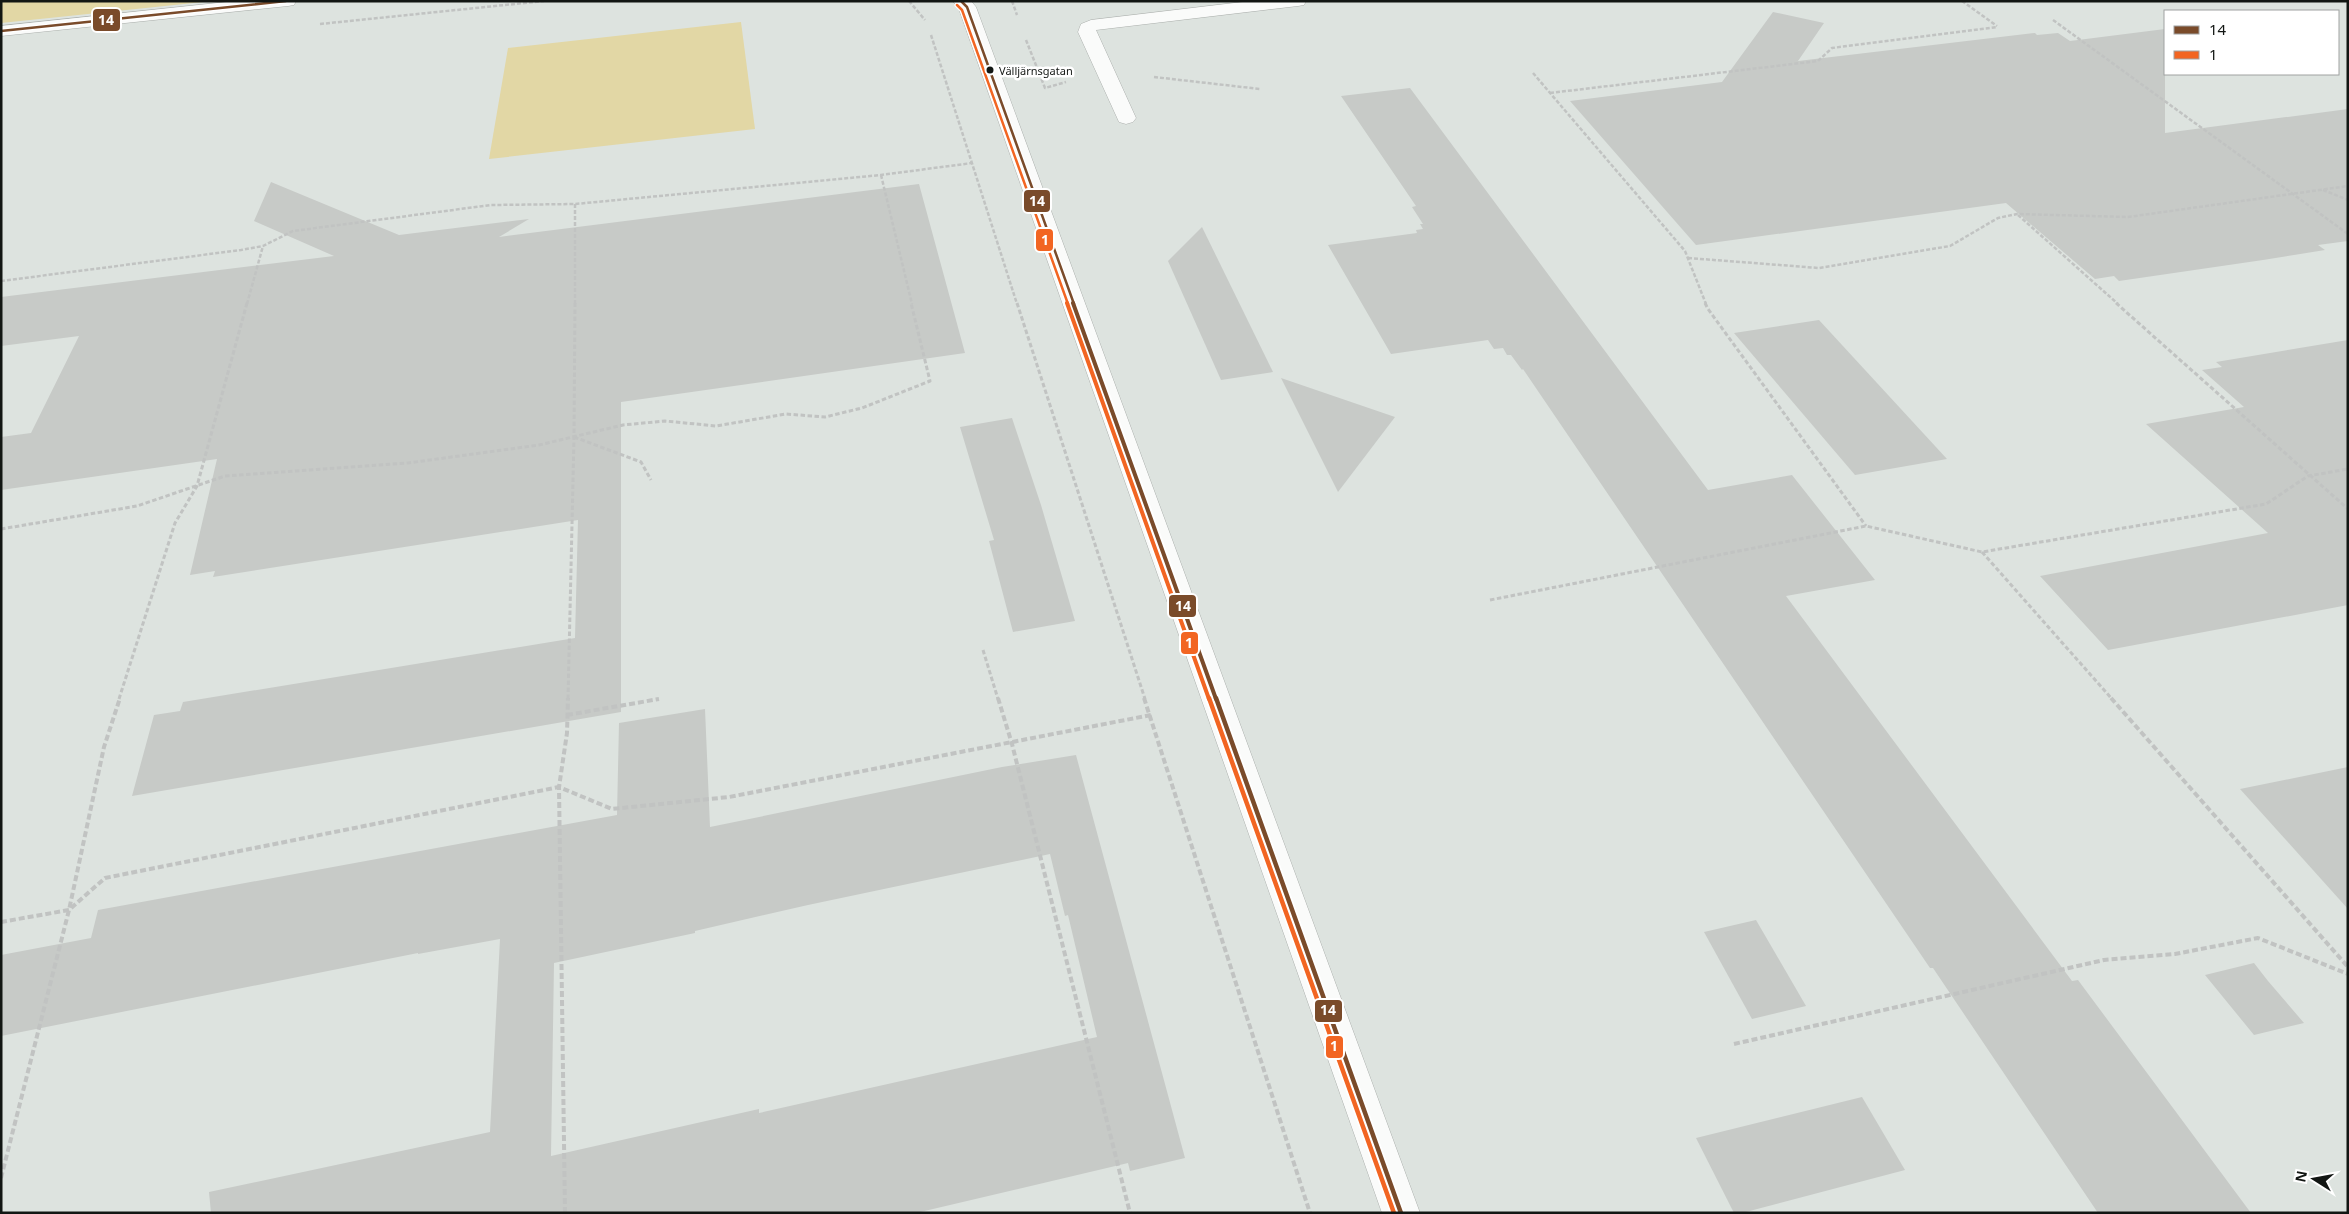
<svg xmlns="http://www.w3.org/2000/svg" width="2349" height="1214" viewBox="0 0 2349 1214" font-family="'Noto Sans',sans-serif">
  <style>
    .green { fill: #e2d7a5 }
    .building { fill: #c7cac7; fill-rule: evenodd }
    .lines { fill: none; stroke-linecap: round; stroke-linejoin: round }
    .minor-casing { stroke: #acb0ad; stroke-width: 1 }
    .path-far2 { stroke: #c1c3c2; stroke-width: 2.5; stroke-dasharray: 4 2; stroke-linecap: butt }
    .path-far1 { stroke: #c1c3c2; stroke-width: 3; stroke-dasharray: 4.5 2.5; stroke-linecap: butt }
    .path { stroke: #c1c3c2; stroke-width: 4; stroke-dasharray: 6 3; stroke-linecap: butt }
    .minor { fill: #fafbfa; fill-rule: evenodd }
    .bus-1-far2-casing { stroke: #fff; stroke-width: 5 }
    .bus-1-far1-casing { stroke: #fff; stroke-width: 8 }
    .bus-1-casing { stroke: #fff; stroke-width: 8 }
    .bus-2-far2-casing { stroke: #fff; stroke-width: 5 }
    .bus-2-far1-casing { stroke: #fff; stroke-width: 8 }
    .bus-2-casing { stroke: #fff; stroke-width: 8 }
    .bus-1-far2 { stroke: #7a4b2a; stroke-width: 2.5 }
    .bus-1-far1 { stroke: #7a4b2a; stroke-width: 4 }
    .bus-1 { stroke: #7a4b2a; stroke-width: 4.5 }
    .bus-2-far2 { stroke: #f26522; stroke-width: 2.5 }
    .bus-2-far1 { stroke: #f26522; stroke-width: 4 }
    .bus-2 { stroke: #f26522; stroke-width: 4.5 }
    .bus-dot { fill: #121613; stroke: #fff; stroke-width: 2 }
    .labels { text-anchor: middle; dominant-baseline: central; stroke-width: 5; stroke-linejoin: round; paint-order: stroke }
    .far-bus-label { font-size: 11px; fill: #121613; stroke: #fff; text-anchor: start }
    .line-badge { stroke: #fff; stroke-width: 2 }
    .badge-label { font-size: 14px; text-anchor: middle; font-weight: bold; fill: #fff }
  </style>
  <rect width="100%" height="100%" fill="#dde3df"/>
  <g class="green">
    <path d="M1 1H213L1 23Z"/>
    <path d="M741 22 755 129 489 159 508 48Z"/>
  </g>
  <g class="building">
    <path d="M1773 12 1824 23 1798 61 2035 33 2037 35 2058 33 2070 41 2165 29V133L2348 109V241L2318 245 2325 250 2263 260 2119 281 2114 276 2095 279 2006 203 1696 245 1570 101 1722 82Z"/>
    <path d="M1410 88 1708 490 1792 475 1875 580 1786 596 2072 981 2078 980 2251 1213H2098L1933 968H1930L1523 369 1522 370 1511 355H1507L1503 348 1494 349 1488 340 1391 354 1328 245 1417 233 1416 230 1423 229 1420 224H1423L1412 207 1416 206 1341 96Z"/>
    <path d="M271 182 399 235 529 219 499 237 919 184 965 353 621 402V712L132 796 154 715 180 711 183 702 575 638 578 520 213 577 215 571 190 575 217 459 1 490V437L31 433 79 336 1 346V297L334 256 254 221Z"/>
    <path d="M1202 227 1273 372 1221 380 1168 261Z"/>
    <path d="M1819 320 1947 459 1855 475 1734 333Z"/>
    <path d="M2348 340V605L2108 650 2040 576 2268 533 2146 424 2244 407 2202 370 2222 367 2216 362Z"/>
    <path d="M1281 378 1395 417 1338 492Z"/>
    <path d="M1012 418 1041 505 1075 621 1013 632 989 541 994 540 960 427Z"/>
    <path d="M705 709 710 827 1002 767 1076 755 1185 1158 1130 1171 1128 1163 916 1213H211L209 1192 490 1132 500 939 418 954V953L1 1036V955L91 938 98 910 617 815 619 723ZM1050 854 1065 916 1068 915 1097 1037 759 1113V1109L551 1156 554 963 695 933V931L808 905Z"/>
    <path d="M2348 767V909L2240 789Z"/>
    <path d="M1756 920 1806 1006 1752 1019 1704 932Z"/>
    <path d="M2254 963 2268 981 2304 1023 2254 1035 2205 975Z"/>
    <path d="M1862 1097 1905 1170 1742 1213H1734L1696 1138Z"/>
  </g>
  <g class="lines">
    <defs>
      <g id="minor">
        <path d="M236 1H296L294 5 288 6 1 36V26Z"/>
        <path d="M953 1H971L976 7 1420 1213H1382L959 9Z"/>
        <path d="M1251 1H1306L1304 5 1298 6 1096 30 1136 118 1133 122 1126 124 1119 122 1078 32 1081 24 1091 20Z"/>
      </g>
    </defs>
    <use href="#minor" class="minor-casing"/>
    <g class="path-far2">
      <path d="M909 1 925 20"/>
      <path d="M1012 1 1017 15"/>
      <path d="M1962 1 1997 26"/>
      <path d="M2053 20 2348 234"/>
      <path d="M320 24 544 1"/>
      <path d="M931 35 1017 304"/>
      <path d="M1026 40 1045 88 1066 82"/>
      <path d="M1533 73 1685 251 1706 304"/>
      <path d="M1154 77 1260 89"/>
      <path d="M1550 93 1818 61 1832 48 1997 27"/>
      <path d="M881 175 912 304"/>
      <path d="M2323 190 2348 200"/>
      <path d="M2018 215 2118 304"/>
      <path d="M1688 258 1819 268 1950 246 1998 218 2017 214 2128 217 2348 186"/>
      <path d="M1 281 241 250 263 246 293 231 491 205 575 204 881 175 972 163"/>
      <path d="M247 304 263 246"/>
      <path d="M575 304V204"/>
    </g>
    <g class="path-far1">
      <path d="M1017 303 1145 699"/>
      <path d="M1705 303 1708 309 1866 526"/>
      <path d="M2116 303 2348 509"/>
      <path d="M574 437 641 462 651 480"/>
      <path d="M1 529 137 506 225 476 408 463 539 445 623 425 665 421 716 426 786 414 825 417 862 408 930 381 911 303"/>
      <path d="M1982 552 2112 699"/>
      <path d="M1490 600 1866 526 1982 552 2266 504 2308 476 2348 469"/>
      <path d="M983 650 998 699"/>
      <path d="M119 699 175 523 197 486 247 303"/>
      <path d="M568 699 574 437 575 303"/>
    </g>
    <g class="path">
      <path d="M998 698 1012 744 1130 1213"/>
      <path d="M1144 698 1310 1213"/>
      <path d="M2111 698 2348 967"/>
      <path d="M567 715 659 699"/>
      <path d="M1 922 69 910 105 878 559 787 612 809 729 797 1151 715"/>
      <path d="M1734 1044 2104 960 2175 954 2258 938 2348 974"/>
      <path d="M1 1178 69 910 104 747 120 698"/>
      <path d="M565 1213 559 787 567 733 568 698"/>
    </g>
    <use href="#minor" class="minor"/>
    <defs>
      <g id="bus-1-far2">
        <path d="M961 1 967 7 1074 304"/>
        <path d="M1 31 286 1"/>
      </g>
      <path id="bus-1-far1" d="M1073 303 1216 699"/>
      <path id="bus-1" d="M1216 698 1401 1213"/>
      <path id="bus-2-far2" d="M957 5 962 10 1068 304"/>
      <path id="bus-2-far1" d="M1067 303 1209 699"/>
      <path id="bus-2" d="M1209 698 1394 1213"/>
    </defs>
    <use href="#bus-1-far2" class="bus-1-far2-casing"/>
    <use href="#bus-1-far1" class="bus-1-far1-casing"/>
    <use href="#bus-1" class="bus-1-casing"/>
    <use href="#bus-2-far2" class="bus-2-far2-casing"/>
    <use href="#bus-2-far1" class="bus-2-far1-casing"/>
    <use href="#bus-2" class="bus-2-casing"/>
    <use href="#bus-1-far2" class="bus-1-far2"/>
    <use href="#bus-1-far1" class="bus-1-far1"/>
    <use href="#bus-1" class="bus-1"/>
    <use href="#bus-2-far2" class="bus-2-far2"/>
    <use href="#bus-2-far1" class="bus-2-far1"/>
    <use href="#bus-2" class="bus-2"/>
  </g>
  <circle class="bus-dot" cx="990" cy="70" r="4.5"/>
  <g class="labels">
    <g class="far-bus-label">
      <text x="999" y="70">Välljärnsgatan</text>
    </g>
  </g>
  <g class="line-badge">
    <rect x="92" y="8" width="29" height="24" rx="5" fill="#7a4b2a"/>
    <rect x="1023" y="189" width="28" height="24" rx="5" fill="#7a4b2a"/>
    <rect x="1035" y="228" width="19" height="24" rx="5" fill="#f26522"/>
    <rect x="1168" y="594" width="29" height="24" rx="5" fill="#7a4b2a"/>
    <rect x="1180" y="631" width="19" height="24" rx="5" fill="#f26522"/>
    <rect x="1314" y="999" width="29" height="24" rx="5" fill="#7a4b2a"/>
    <rect x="1325" y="1035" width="19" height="24" rx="5" fill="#f26522"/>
  </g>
  <g class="badge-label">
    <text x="106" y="25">14</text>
    <text x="1037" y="206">14</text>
    <text x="1045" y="245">1</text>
    <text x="1183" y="611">14</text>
    <text x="1189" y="648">1</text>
    <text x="1328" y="1015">14</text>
    <text x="1334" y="1051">1</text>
  </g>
  <rect width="2349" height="1214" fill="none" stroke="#121613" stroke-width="5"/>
  <rect x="2164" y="10" width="175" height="65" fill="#ffffff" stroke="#a0a2a1"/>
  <rect x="2174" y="26" width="25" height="8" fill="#7a4b2a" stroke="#a0a2a1"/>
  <text x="2209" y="35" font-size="15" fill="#121613">14</text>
  <rect x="2174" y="51" width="25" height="8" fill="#f26522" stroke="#a0a2a1"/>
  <text x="2209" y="60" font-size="15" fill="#121613">1</text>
  <g transform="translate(2314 1179) rotate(281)" stroke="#ffffff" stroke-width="4" paint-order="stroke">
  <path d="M0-4L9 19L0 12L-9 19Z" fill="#121613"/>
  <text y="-8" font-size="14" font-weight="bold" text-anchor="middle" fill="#121613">N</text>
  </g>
</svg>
